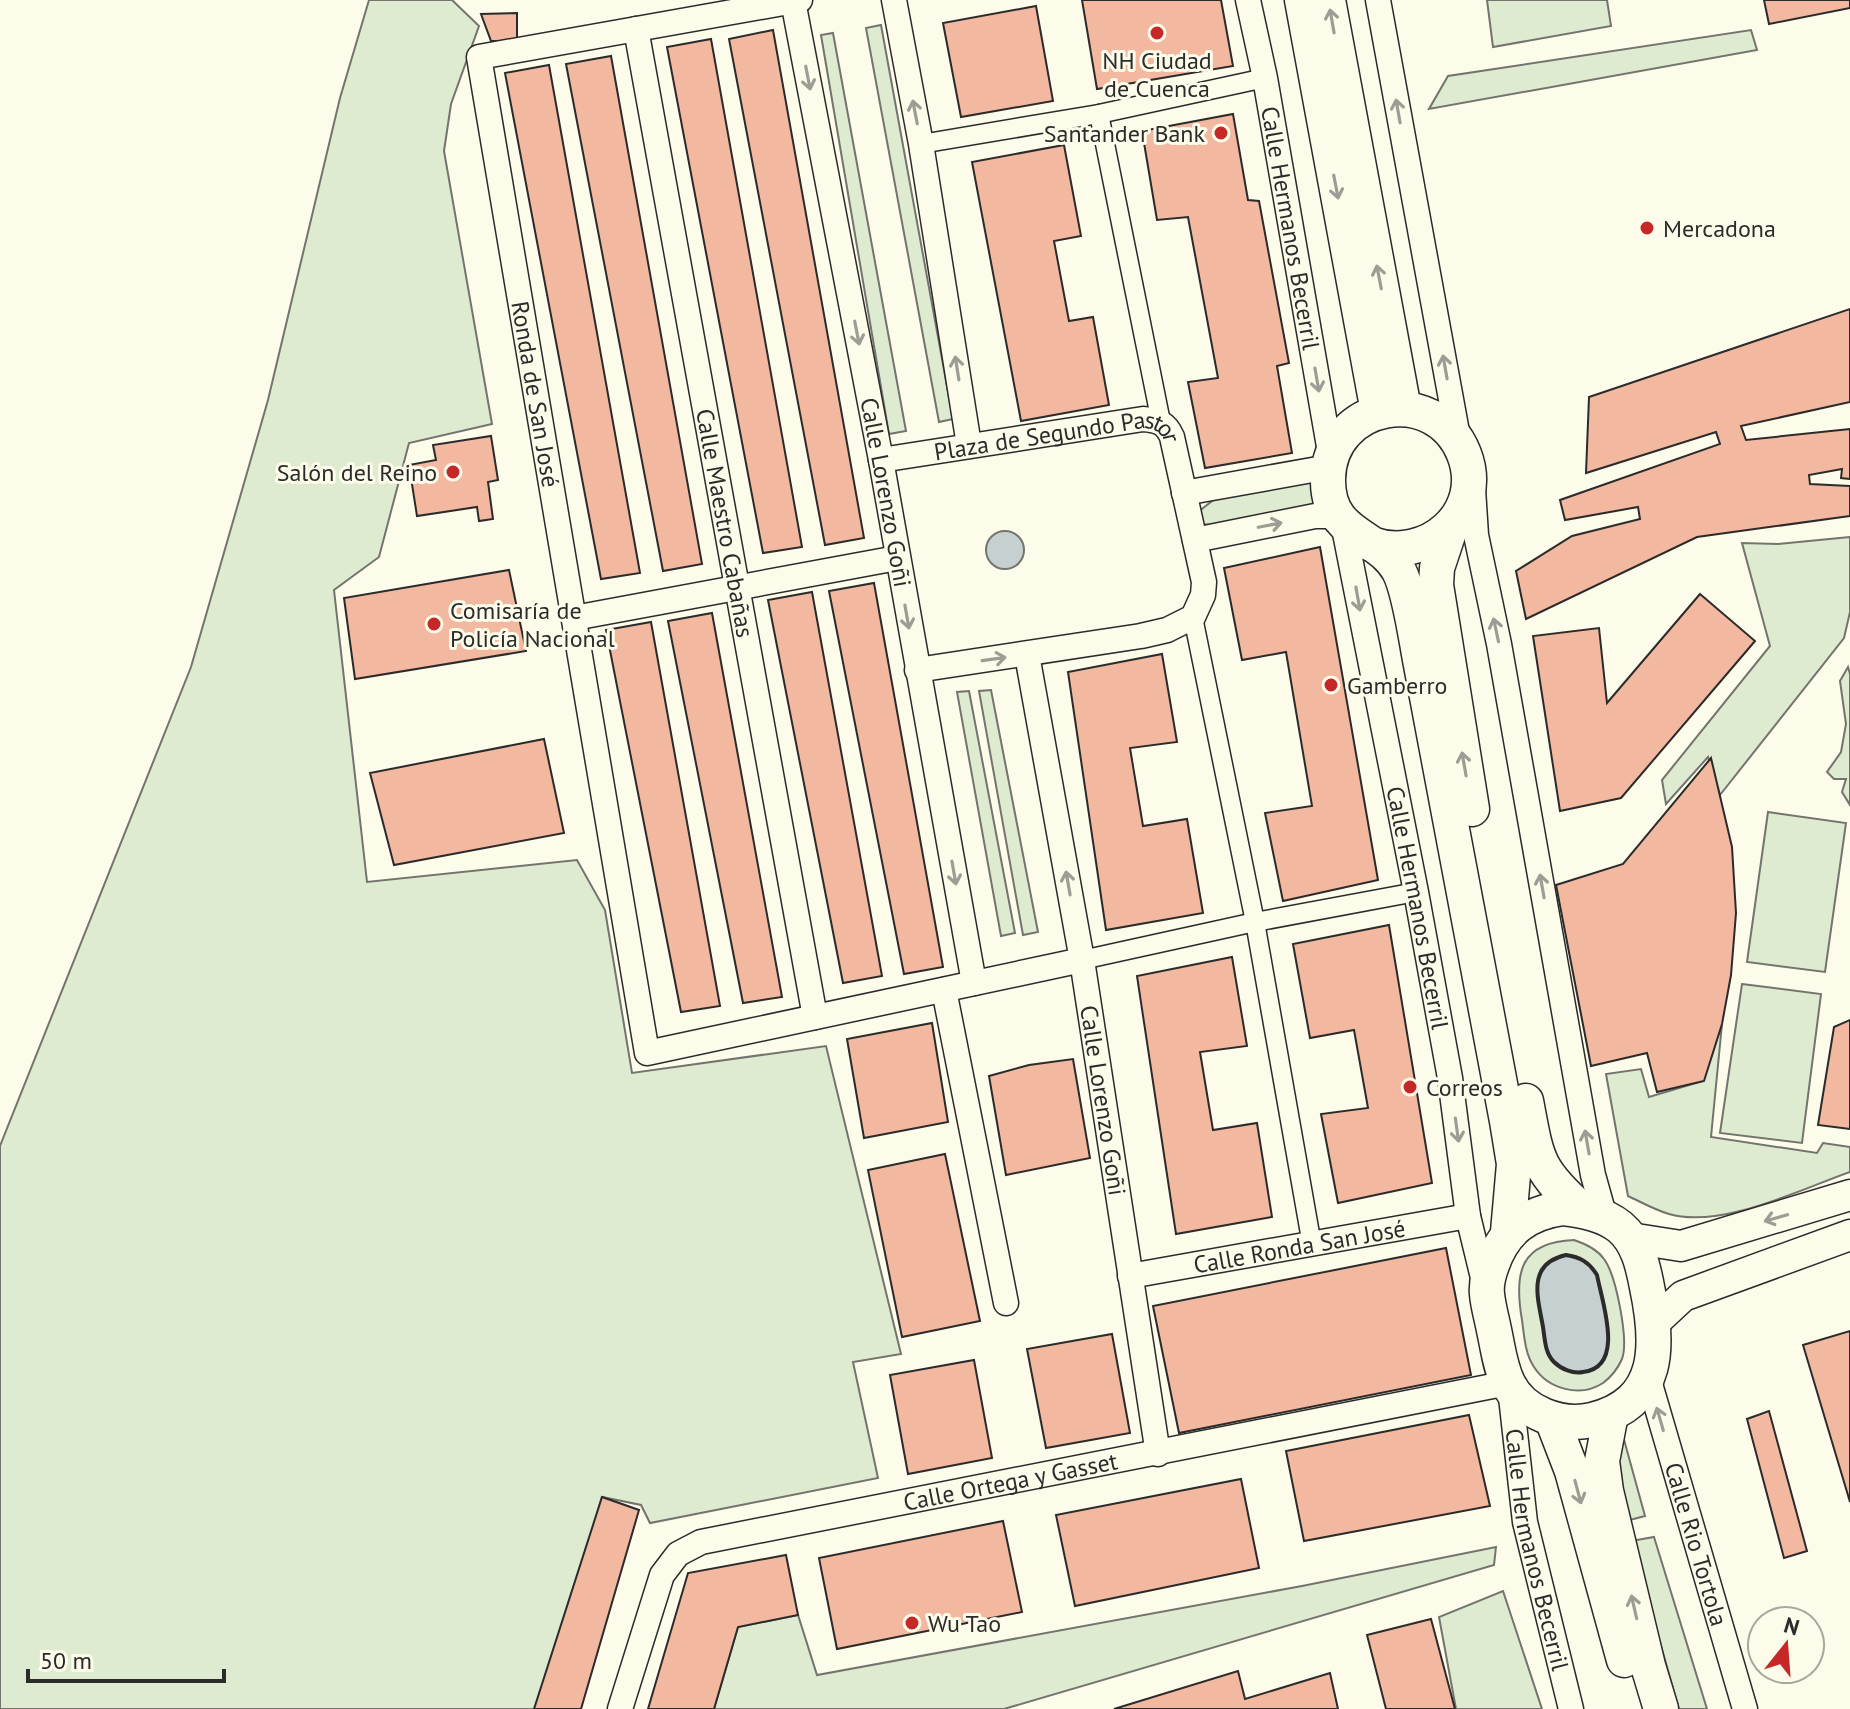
<svg xmlns="http://www.w3.org/2000/svg" width="1850" height="1709" viewBox="0 0 1850 1709" font-family="'PT Sans',sans-serif">
  <style>
    .green { fill: #deebd1; stroke: #74746e; stroke-width: 2 }
    .water { fill: #c7d0d0; stroke: #74746e; stroke-width: 2 }
    .building { fill: #f2b8a0; stroke: #2b2b2b; stroke-width: 2 }
    .lines { fill: none; stroke-linecap: round; stroke-linejoin: round }
    .pedestrian-casing { stroke: #2b2b2b; stroke-width: 21 }
    .minor-casing { stroke: #2b2b2b; stroke-width: 27 }
    .tertiary-casing { stroke: #2b2b2b; stroke-width: 33 }
    .secondary-casing { stroke: #2b2b2b; stroke-width: 37 }
    .pedestrian { stroke: #fdfbea; stroke-width: 18 }
    .minor { stroke: #fdfbea; stroke-width: 24 }
    .tertiary { stroke: #fdfbea; stroke-width: 30 }
    .secondary { stroke: #fdfbea; stroke-width: 34 }
    .wall { stroke: #2b2b2b; stroke-width: 4 }
    .oneway { stroke: #9e9d94 }
    .poi-dot { fill: #c62828; stroke: #fdfbea; stroke-width: 3 }
    .labels { text-anchor: middle; dominant-baseline: central; stroke-width: 6; stroke-linejoin: round; paint-order: stroke }
    .poi-label { font-size: 24px; fill: #2b2b2b; stroke: #fdfbea; text-anchor: start }
    .street-label { font-size: 24px; fill: #2b2b2b; stroke: #fdfbea }
  </style>
  <rect width="100%" height="100%" fill="#fdfbea"/>
  <g class="green">
    <path d="M369 0H452L479 26 451 104 444 151 492 424 409 443 379 557 334 590 367 882 577 860 605 910 632 1073 826 1046 901 1354 853 1362 878 1478 650 1523 641 1505 602 1497 540 1709H0V1146L191 667 268 400 340 98Z"/>
    <path d="M1487 0H1607L1611 26 1493 47Z"/>
    <path d="M881 25 953 419 939 422 866 28Z"/>
    <path d="M1751 30 1757 50 1429 109 1448 76Z"/>
    <path d="M833 33 906 431 889 434 821 35Z"/>
    <path d="M1310 480 1321 492 1319 501 1305 509 1211 525 1201 524 1198 512 1216 498Z"/>
    <path d="M1850 537V612L1844 638 1720 795 1708 757 1666 804 1662 780 1770 646 1742 543 1778 544Z"/>
    <path d="M1848 667 1850 674V805L1842 792 1846 779H1834L1827 772 1841 752 1846 724 1840 681Z"/>
    <path d="M991 690 1038 932 1023 935 979 691Z"/>
    <path d="M969 691 1015 933 1001 936 957 692Z"/>
    <path d="M1768 812 1846 823 1825 972 1747 962Z"/>
    <path d="M1742 984 1821 994 1802 1143 1720 1133Z"/>
    <path d="M1722 1024 1711 1137 1817 1153 1823 1143 1850 1147V1172C1799 1190 1721 1229 1669 1214 1655 1210 1641 1202 1628 1196L1606 1074 1641 1069 1649 1097 1703 1081Z"/>
    <path d="M1574 1240C1586 1244 1597 1249 1604 1259 1616 1275 1629 1340 1622 1359 1618 1368 1611 1377 1603 1383 1580 1398 1548 1389 1534 1367 1525 1354 1524 1335 1522 1320 1514 1274 1519 1242 1574 1240Z"/>
    <path d="M1623 1436 1645 1516 1626 1521 1616 1446Z"/>
    <path d="M1654 1537 1707 1709H1679L1631 1541Z"/>
    <path d="M1496 1547 1494 1565 1004 1709H714L738 1627 798 1615 817 1675 1302 1586Z"/>
    <path d="M1503 1591 1542 1709H1456L1439 1617Z"/>
  </g>
  <g class="water">
    <circle cx="1005" cy="550" r="19"/>
    <path d="M1566 1255C1580 1257 1589 1262 1597 1275 1602 1302 1626 1367 1583 1372 1573 1374 1561 1369 1554 1362 1545 1353 1545 1340 1543 1327 1538 1298 1526 1264 1566 1255Z"/>
  </g>
  <g class="building">
    <path d="M1082 0H1221L1233 66 1097 89Z"/>
    <path d="M1764 0H1850V8L1769 24Z"/>
    <path d="M1036 6 1053 101 961 117 943 23Z"/>
    <path d="M517 13V41H491L481 14Z"/>
    <path d="M773 30 864 538 825 545 729 39Z"/>
    <path d="M711 39 802 547 763 553 667 47Z"/>
    <path d="M611 56 702 564 663 571 566 64Z"/>
    <path d="M549 65 640 573 601 579 505 73Z"/>
    <path d="M1233 114 1248 200 1259 201 1289 363 1277 366 1292 453 1205 468 1188 382 1218 378 1188 217 1157 220 1142 131Z"/>
    <path d="M1064 145 1081 236 1054 241 1069 321 1093 317 1109 405 1021 421 972 162Z"/>
    <path d="M1850 309V402L1741 426 1746 440 1850 429V479L1841 478 1842 469 1809 475 1810 484 1850 486V516L1697 537 1526 619 1516 571 1572 536 1640 519 1638 507 1565 520 1560 500 1720 444 1716 432 1586 473 1589 397Z"/>
    <path d="M491 436 498 480 488 482 493 519 479 521 477 507 417 516 409 465 436 460 433 445Z"/>
    <path d="M1320 547 1378 880 1283 901 1265 813 1312 806 1286 652 1242 660 1224 568Z"/>
    <path d="M509 570 526 651 355 679 344 598Z"/>
    <path d="M874 583 943 967 904 974 829 591Z"/>
    <path d="M812 592 882 976 843 983 768 600Z"/>
    <path d="M1700 594 1755 641 1621 798 1560 811 1533 636 1599 628 1607 703Z"/>
    <path d="M712 613 782 997 743 1003 668 621Z"/>
    <path d="M651 622 720 1006 681 1012 606 630Z"/>
    <path d="M1162 654 1177 742 1130 748 1143 826 1187 819 1203 913 1106 930 1068 672Z"/>
    <path d="M544 739 564 833 394 865 370 773Z"/>
    <path d="M1711 758 1732 847 1736 913 1731 975 1722 1024 1704 1081 1657 1092 1647 1053 1591 1066 1556 885 1623 864Z"/>
    <path d="M1389 925 1432 1183 1338 1203 1321 1114 1368 1108 1354 1030 1310 1038 1293 944Z"/>
    <path d="M1232 957 1247 1046 1200 1052 1213 1130 1257 1123 1272 1217 1176 1234 1137 976Z"/>
    <path d="M1850 1020V1129L1818 1125 1834 1027Z"/>
    <path d="M932 1023 948 1122 864 1138 847 1039Z"/>
    <path d="M1073 1059 1090 1158 1006 1175 989 1076 1029 1065Z"/>
    <path d="M945 1154 980 1321 902 1337 868 1170Z"/>
    <path d="M1446 1248 1471 1375 1179 1433 1153 1306Z"/>
    <path d="M1850 1331V1502L1803 1345Z"/>
    <path d="M1112 1334 1130 1433 1046 1448 1027 1349Z"/>
    <path d="M974 1360 992 1458 908 1474 890 1375Z"/>
    <path d="M1769 1411 1807 1551 1784 1558 1747 1419Z"/>
    <path d="M1469 1415 1490 1506 1304 1541 1286 1451Z"/>
    <path d="M1241 1479 1259 1568 1075 1606 1056 1515Z"/>
    <path d="M602 1497 639 1510 581 1709H534Z"/>
    <path d="M1003 1521 1022 1612 837 1649 819 1558Z"/>
    <path d="M786 1555 798 1615 738 1627 714 1709H648L688 1573Z"/>
    <path d="M1431 1619 1455 1709H1386L1367 1635Z"/>
    <path d="M1238 1671 1245 1699 1330 1673 1338 1709H1114Z"/>
  </g>
  <g class="lines">
    <defs>
      <g id="pedestrian">
        <path d="M1099 114 1161 422"/>
        <path d="M921 144 1099 114 1265 78"/>
        <path d="M1193 617 1255 922 1312 1245"/>
        <path d="M1082 960 1255 922 1416 892"/>
      </g>
      <g id="minor">
        <path id="s1" d="M800 0 479 57 647 1053 1082 960"/>
        <path d="M894 0 921 144 969 445"/>
        <path id="s2" d="M1248 0 1265 78 1331 458"/>
        <path d="M1378 0 1459 443"/>
        <path id="s3" d="M793 1 881 460 974 983"/>
        <path id="s4" d="M636 29 815 1017"/>
        <path id="s5" d="M881 460 1143 419C1158 420 1166 423 1172 437L1204 582 1203 595 1193 617 1167 630 1141 636 917 670"/>
        <path d="M1473 489 1476 535 1499 644 1593 1175 1605 1218"/>
        <path d="M1184 493 1329 467"/>
        <path id="s6" d="M1195 540 1315 516H1329L1343 523 1416 892 1450 1078 1468 1216 1485 1286"/>
        <path d="M574 618 897 558"/>
        <path id="s7" d="M1027 655 1082 960 1158 1454"/>
        <path d="M944 990 1006 1303"/>
        <path id="s8" d="M1130 1276 1468 1216"/>
        <path id="s9" d="M1648 1377 1745 1709"/>
        <path id="s10" d="M1510 1388 1525 1522 1571 1709"/>
        <path id="s11" d="M620 1709 662 1575 678 1554 701 1542 1508 1383"/>
      </g>
      <g id="tertiary">
        <path d="M1630 1238 1681 1246 1850 1195"/>
        <path d="M1654 1323 1683 1296 1850 1235"/>
      </g>
      <g id="secondary">
        <path d="M1302 0 1378 412"/>
        <path d="M1328 0 1404 409"/>
        <path d="M1451 526 1437 568 1436 585 1472 809"/>
        <path d="M1371 544C1427 564 1487 513 1464 454 1436 382 1329 402 1328 479 1327 537 1378 533 1399 571 1410 592 1416 640 1421 665L1507 1121 1514 1164 1508 1232"/>
        <path d="M1526 1101C1537 1159 1536 1169 1582 1210"/>
        <path d="M1563 1208C1583 1210 1604 1214 1620 1227 1638 1242 1643 1266 1647 1287 1659 1344 1662 1403 1592 1420 1561 1427 1522 1413 1508 1383 1500 1367 1498 1348 1494 1330 1492 1319 1488 1306 1487 1294 1486 1285 1489 1273 1492 1265 1504 1230 1527 1213 1563 1208Z"/>
        <path d="M1611 1414 1602 1461 1606 1491 1648 1666 1661 1709"/>
        <path d="M1552 1419 1572 1471 1624 1660"/>
      </g>
    </defs>
    <use href="#pedestrian" class="pedestrian-casing"/>
    <use href="#minor" class="minor-casing"/>
    <use href="#tertiary" class="tertiary-casing"/>
    <use href="#secondary" class="secondary-casing"/>
    <use href="#pedestrian" class="pedestrian"/>
    <use href="#minor" class="minor"/>
    <use href="#tertiary" class="tertiary"/>
    <use href="#secondary" class="secondary"/>
    <path class="wall" d="M1566 1255C1580 1257 1589 1262 1597 1275 1602 1302 1626 1367 1583 1372 1573 1374 1561 1369 1554 1362 1545 1353 1545 1340 1543 1327 1538 1298 1526 1264 1566 1255Z"/>
  </g>
  <defs><path id="oneway-shaft" d="M-6 0H5M1.5-3L5.5 0L1.5 3" fill="none" stroke-width="1.6" stroke-linecap="round" stroke-linejoin="round" transform="scale(2)"/></defs>
  <g class="oneway">
    <use href="#oneway-shaft" transform="translate(1332 21) rotate(-100)"/>
    <use href="#oneway-shaft" transform="translate(808 78) rotate(79)"/>
    <use href="#oneway-shaft" transform="translate(1398 111) rotate(-100)"/>
    <use href="#oneway-shaft" transform="translate(915 112) rotate(-101)"/>
    <use href="#oneway-shaft" transform="translate(1336 187) rotate(79)"/>
    <use href="#oneway-shaft" transform="translate(1379 277) rotate(-101)"/>
    <use href="#oneway-shaft" transform="translate(857 333) rotate(79)"/>
    <use href="#oneway-shaft" transform="translate(1445 367) rotate(-100)"/>
    <use href="#oneway-shaft" transform="translate(957 368) rotate(-99)"/>
    <use href="#oneway-shaft" transform="translate(1317 380) rotate(80)"/>
    <use href="#oneway-shaft" transform="translate(1270 525) rotate(-11)"/>
    <use href="#oneway-shaft" transform="translate(1358 599) rotate(80)"/>
    <use href="#oneway-shaft" transform="translate(907 617) rotate(80)"/>
    <use href="#oneway-shaft" transform="translate(1496 630) rotate(-102)"/>
    <use href="#oneway-shaft" transform="translate(994 659) rotate(-8)"/>
    <use href="#oneway-shaft" transform="translate(1464 764) rotate(-100)"/>
    <use href="#oneway-shaft" transform="translate(954 873) rotate(80)"/>
    <use href="#oneway-shaft" transform="translate(1068 883) rotate(-100)"/>
    <use href="#oneway-shaft" transform="translate(1542 886) rotate(-100)"/>
    <use href="#oneway-shaft" transform="translate(1457 1130) rotate(82)"/>
    <use href="#oneway-shaft" transform="translate(1587 1142) rotate(-100)"/>
    <use href="#oneway-shaft" transform="translate(1776 1218) rotate(164)"/>
    <use href="#oneway-shaft" transform="translate(1660 1419) rotate(-106)"/>
    <use href="#oneway-shaft" transform="translate(1578 1492) rotate(75)"/>
    <use href="#oneway-shaft" transform="translate(1634 1607) rotate(-103)"/>
  </g>
  <g class="poi-dot">
    <circle cx="1157" cy="33" r="8"/>
    <circle cx="1221" cy="133" r="8"/>
    <circle cx="1647" cy="228" r="8"/>
    <circle cx="453" cy="472" r="8"/>
    <circle cx="434" cy="624" r="8"/>
    <circle cx="1331" cy="685" r="8"/>
    <circle cx="1410" cy="1087" r="8"/>
    <circle cx="912" cy="1623" r="8"/>
  </g>
  <g class="labels">
    <g class="poi-label">
      <text x="1157" y="60" text-anchor="middle">NH Ciudad<tspan x="1157" dy="28">de Cuenca</tspan></text>
      <text x="1205" y="133" text-anchor="end">Santander Bank</text>
      <text x="1663" y="228">Mercadona</text>
      <text x="437" y="472" text-anchor="end">Salón del Reino</text>
      <text x="450" y="610">Comisaría de<tspan x="450" dy="28">Policía Nacional</tspan></text>
      <text x="1347" y="685">Gamberro</text>
      <text x="1426" y="1087">Correos</text>
      <text x="928" y="1623">Wu Tao</text>
    </g>
    <g class="street-label">
      <text stroke="none"><textPath href="#s2" startOffset="232">Calle Hermanos Becerril</textPath></text>
      <text stroke="none"><textPath href="#s1" startOffset="668">Ronda de San José</textPath></text>
      <text stroke="none"><textPath href="#s5" startOffset="180">Plaza de Segundo Pastor</textPath></text>
      <text stroke="none"><textPath href="#s3" startOffset="500">Calle Lorenzo Goñi</textPath></text>
      <text stroke="none"><textPath href="#s4" startOffset="502">Calle Maestro Cabañas</textPath></text>
      <text stroke="none"><textPath href="#s6" startOffset="544">Calle Hermanos Becerril</textPath></text>
      <text stroke="none"><textPath href="#s7" startOffset="452">Calle Lorenzo Goñi</textPath></text>
      <text stroke="none"><textPath href="#s8" startOffset="172">Calle Ronda San José</textPath></text>
      <text stroke="none"><textPath href="#s11" startOffset="508">Calle Ortega y Gasset</textPath></text>
      <text stroke="none"><textPath href="#s9" startOffset="174">Calle Rio Tortola</textPath></text>
      <text stroke="none"><textPath href="#s10" startOffset="164">Calle Hermanos Becerril</textPath></text>
    </g>
  </g>
  <g transform="translate(1786 1645) rotate(17)"><circle r="38" fill="#fdfbea" stroke="#a9a89e" stroke-width="2"/>
  <path d="M0-6L14 30L0 20L-14 30Z" fill="#c62828"/>
  <text y="-12" font-size="22" font-weight="bold" text-anchor="middle" fill="#2b2b2b">N</text>
  </g>
  <path d="M28 1669v12h196v-12" fill="none" stroke="#2b2b2b" stroke-width="4"/>
  <text x="40" y="1669" font-size="24" fill="#2b2b2b" stroke="#fdfbea" stroke-width="6" paint-order="stroke">50 m</text>
</svg>
